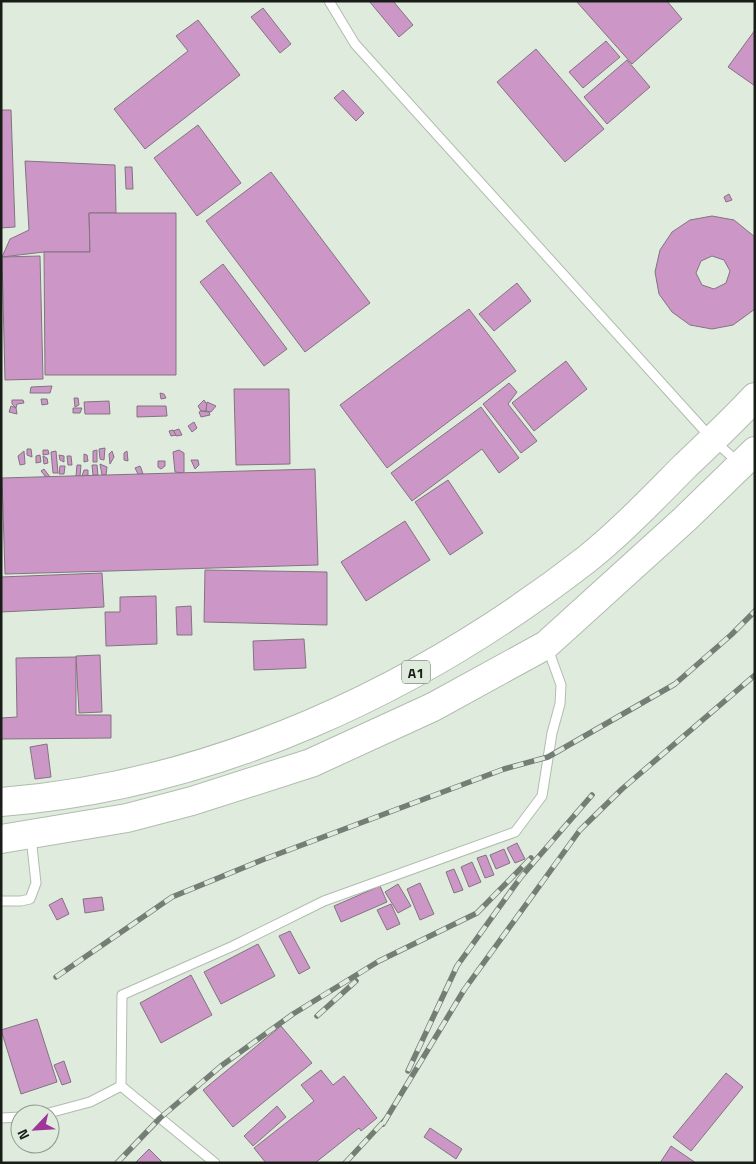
<svg xmlns="http://www.w3.org/2000/svg" width="756" height="1164" viewBox="0 0 756 1164" font-family="'Titillium Web',sans-serif">
  <style>
    .building { fill: #cc97c6; stroke: #81747f; fill-rule: evenodd }
    .lines { fill: none; stroke-linecap: round; stroke-linejoin: round }
    .lane-casing { stroke: #b0bcae; stroke-width: 11 }
    .highway-casing { stroke: #b0bcae; stroke-width: 30 }
    .lane { stroke: #fff; stroke-width: 9 }
    .highway { stroke: #fff; stroke-width: 28 }
    .rail-casing { stroke: #757e75; stroke-width: 5.5 }
    .rail { stroke: #dfecdd; stroke-width: 4; stroke-dasharray: 11; stroke-linecap: butt }
    .labels { text-anchor: middle; dominant-baseline: central; stroke-width: 4; stroke-linejoin: round; paint-order: stroke }
    .shield { fill: #dfecdd; stroke: #545b53; stroke-width: 1 }
    .shield-label { font-size: 14px; font-weight: bold; fill: #181d18 }
  </style>
  <rect width="100%" height="100%" fill="#dfecdd"/>
  <g class="building">
    <path d="M369 1H393L413 25 399 37Z"/>
    <path d="M576 1H667L682 19 632 64Z"/>
    <path d="M263 8 291 44 280 53 251 17Z"/>
    <path d="M198 20 240 75 145 149 114 109 188 51 176 36Z"/>
    <path d="M755 30V86L728 67Z"/>
    <path d="M606 41 620 57 583 88 569 72Z"/>
    <path d="M536 49 604 129 565 162 497 82Z"/>
    <path d="M627 60 650 87 607 124 584 97Z"/>
    <path d="M343 90 364 113 356 121 334 98Z"/>
    <path d="M1 110H11L15 227 1 228Z"/>
    <path d="M198 125 241 183 197 216 154 158Z"/>
    <path d="M25 161 115 165 116 213H89L90 252H44L2 257 10 239 29 230Z"/>
    <path d="M125 167H132L133 189H126Z"/>
    <path d="M271 172 370 303 305 352 206 221Z"/>
    <path d="M729 194 732 200 726 202 724 197Z"/>
    <path d="M89 213H176V375H45L44 252H90Z"/>
    <path d="M712 216 734 220 755 237V309L733 325 712 329 690 325 672 312 659 294 655 272 660 250 672 232 690 220ZM712 256 724 260 730 271 726 283 714 289 702 285 696 273 701 261Z"/>
    <path d="M40 256 43 379 5 380 2 257Z"/>
    <path d="M223 264 287 349 264 366 200 282Z"/>
    <path d="M517 283 531 301 494 331 479 314Z"/>
    <path d="M469 309 516 371 387 468 340 405Z"/>
    <path d="M566 361 587 389 534 431 512 403Z"/>
    <path d="M509 383 517 392 508 404 537 441 521 453 483 404Z"/>
    <path d="M52 386 50 393H30L31 387Z"/>
    <path d="M234 389H289L290 464 236 465Z"/>
    <path d="M160 393 164 394 166 398 161 399Z"/>
    <path d="M74 398H78L79 405 75 407Z"/>
    <path d="M41 399H47L48 404 42 405Z"/>
    <path d="M12 400H23L24 403 17 404 16 408 12 404Z"/>
    <path d="M204 400 207 405 206 411H201L198 406Z"/>
    <path d="M109 401 110 414H85L84 402Z"/>
    <path d="M207 402 216 406 211 412 206 411Z"/>
    <path d="M11 406 16 408 17 414 9 412Z"/>
    <path d="M137 406H166L167 416 137 417Z"/>
    <path d="M481 407 519 458 499 473 482 449 412 501 391 473Z"/>
    <path d="M73 408H82L80 413H73Z"/>
    <path d="M201 411 209 412 210 415 201 417 199 412Z"/>
    <path d="M194 422 197 428 192 432 188 426Z"/>
    <path d="M179 429 182 435 176 436 173 431Z"/>
    <path d="M173 430 176 435 171 436 169 431Z"/>
    <path d="M105 448 104 460 100 459 99 449Z"/>
    <path d="M27 449H31L32 457 27 455Z"/>
    <path d="M43 450H48L49 454 43 455Z"/>
    <path d="M97 450V462H93V451Z"/>
    <path d="M179 450 184 453V473L175 472 173 452Z"/>
    <path d="M24 451 25 464 20 465 18 456Z"/>
    <path d="M56 451 58 473H53L51 452Z"/>
    <path d="M112 451 114 457 110 464 109 454Z"/>
    <path d="M127 451 128 461 124 460V453Z"/>
    <path d="M84 454 87 455 88 461 84 462Z"/>
    <path d="M40 455 41 462 36 463V456Z"/>
    <path d="M59 455 64 456V462L60 460Z"/>
    <path d="M43 456 47 458 48 463 44 464Z"/>
    <path d="M67 456H71L72 465H68Z"/>
    <path d="M191 460H198L199 465 195 469Z"/>
    <path d="M158 461H165V466L161 469 158 467Z"/>
    <path d="M100 464 107 467 106 475H102Z"/>
    <path d="M77 465H81L80 476H76Z"/>
    <path d="M92 465H97L98 475H93Z"/>
    <path d="M60 466H65L64 474H59Z"/>
    <path d="M140 466 141 468 143 474H138L135 468Z"/>
    <path d="M44 469 50 477 45 476 41 471Z"/>
    <path d="M315 469 318 565 5 574 2 478Z"/>
    <path d="M84 470H88V475L82 476Z"/>
    <path d="M448 480 483 533 450 555 415 502Z"/>
    <path d="M405 521 430 560 366 601 341 562Z"/>
    <path d="M205 570 327 572V625L204 622Z"/>
    <path d="M102 573 104 607 1 612V577Z"/>
    <path d="M156 596 157 644 106 646 105 612H120V597Z"/>
    <path d="M191 606 192 635H177L176 607Z"/>
    <path d="M304 639 306 668 254 670 253 641Z"/>
    <path d="M100 655 102 712 79 713 76 656Z"/>
    <path d="M76 657V715H111V738L1 739V718L17 717 16 658Z"/>
    <path d="M47 744 51 777 35 779 30 747Z"/>
    <path d="M517 843 525 859 515 863 507 848Z"/>
    <path d="M504 849 510 863 496 869 490 855Z"/>
    <path d="M486 855 494 875 485 878 477 858Z"/>
    <path d="M472 862 481 882 469 887 461 867Z"/>
    <path d="M454 869 463 890 454 893 446 872Z"/>
    <path d="M420 883 434 914 420 920 407 889Z"/>
    <path d="M398 884 411 906 398 913 385 892Z"/>
    <path d="M380 886 387 902 341 922 334 906Z"/>
    <path d="M102 897 104 910 85 913 83 899Z"/>
    <path d="M62 898 69 914 57 920 49 905Z"/>
    <path d="M391 904 400 924 387 930 377 910Z"/>
    <path d="M290 931 310 968 299 974 279 936Z"/>
    <path d="M258 944 275 976 221 1004 204 972Z"/>
    <path d="M191 975 212 1015 161 1043 140 1003Z"/>
    <path d="M37 1019 57 1082 21 1094 1 1030Z"/>
    <path d="M281 1026 312 1063 233 1127 203 1090Z"/>
    <path d="M64 1061 71 1082 62 1085 54 1065Z"/>
    <path d="M321 1070 333 1085 344 1076 377 1118 361 1131 359 1128 315 1163H266L254 1148 314 1101 301 1085Z"/>
    <path d="M726 1073 743 1087 691 1151 673 1137Z"/>
    <path d="M277 1106 286 1117 253 1146 244 1136Z"/>
    <path d="M430 1128 462 1149 456 1159 424 1137Z"/>
    <path d="M671 1146 696 1163H660Z"/>
    <path d="M149 1149 163 1163H135Z"/>
  </g>
  <g class="lines">
    <defs>
      <g id="lane">
        <path d="M329 1 355 44 712 439 739 463"/>
        <path d="M1 901H21L30 899 36 883 31 837"/>
        <path d="M121 1086 215 1163"/>
        <path d="M45 1114 90 1102 121 1086 122 995 233 946 324 901 515 832 542 796 552 733 560 704 561 685 547 646"/>
        <path d="M1 1118 20 1117"/>
      </g>
      <g id="highway">
        <path d="M1 802C216 785 419 690 587 559 622 531 654 497 686 465 709 443 733 421 755 397"/>
        <path d="M1 839 127 818 192 801 311 763 433 707 546 645 685 519 755 451"/>
      </g>
    </defs>
    <use href="#lane" class="lane-casing"/>
    <use href="#highway" class="highway-casing"/>
    <use href="#lane" class="lane"/>
    <use href="#highway" class="highway"/>
    <defs>
      <g id="rail">
        <path d="M56 977 172 897 262 860 504 769 548 757 675 684 731 635 755 611"/>
        <path d="M317 1016 356 981"/>
        <path d="M408 1071 457 966 521 877 592 795"/>
        <path d="M383 1124 464 990 580 830 622 789 755 675"/>
        <path d="M117 1163 160 1118 221 1066 293 1014 379 961 477 913 531 858"/>
        <path d="M345 1163 386 1119"/>
      </g>
    </defs>
    <use href="#rail" class="rail-casing"/>
    <use href="#rail" class="rail"/>
  </g>
  <g class="labels">
    <rect class="shield" x="402" y="660.5" width="28" height="23" rx="4"/>
    <g class="shield-label">
      <text x="416" y="672">A1</text>
    </g>
  </g>
  <rect width="756" height="1164" fill="none" stroke="#181d18" stroke-width="5"/>
  <g transform="translate(35 1129) rotate(245)"><circle r="24" fill="#dfecdd" stroke="#8f998e"/>
  <path d="M0-4L9 19L0 12L-9 19Z" fill="#9f3698"/>
  <text y="-8" font-size="14" font-weight="bold" text-anchor="middle" fill="#181d18">N</text>
  </g>
</svg>
